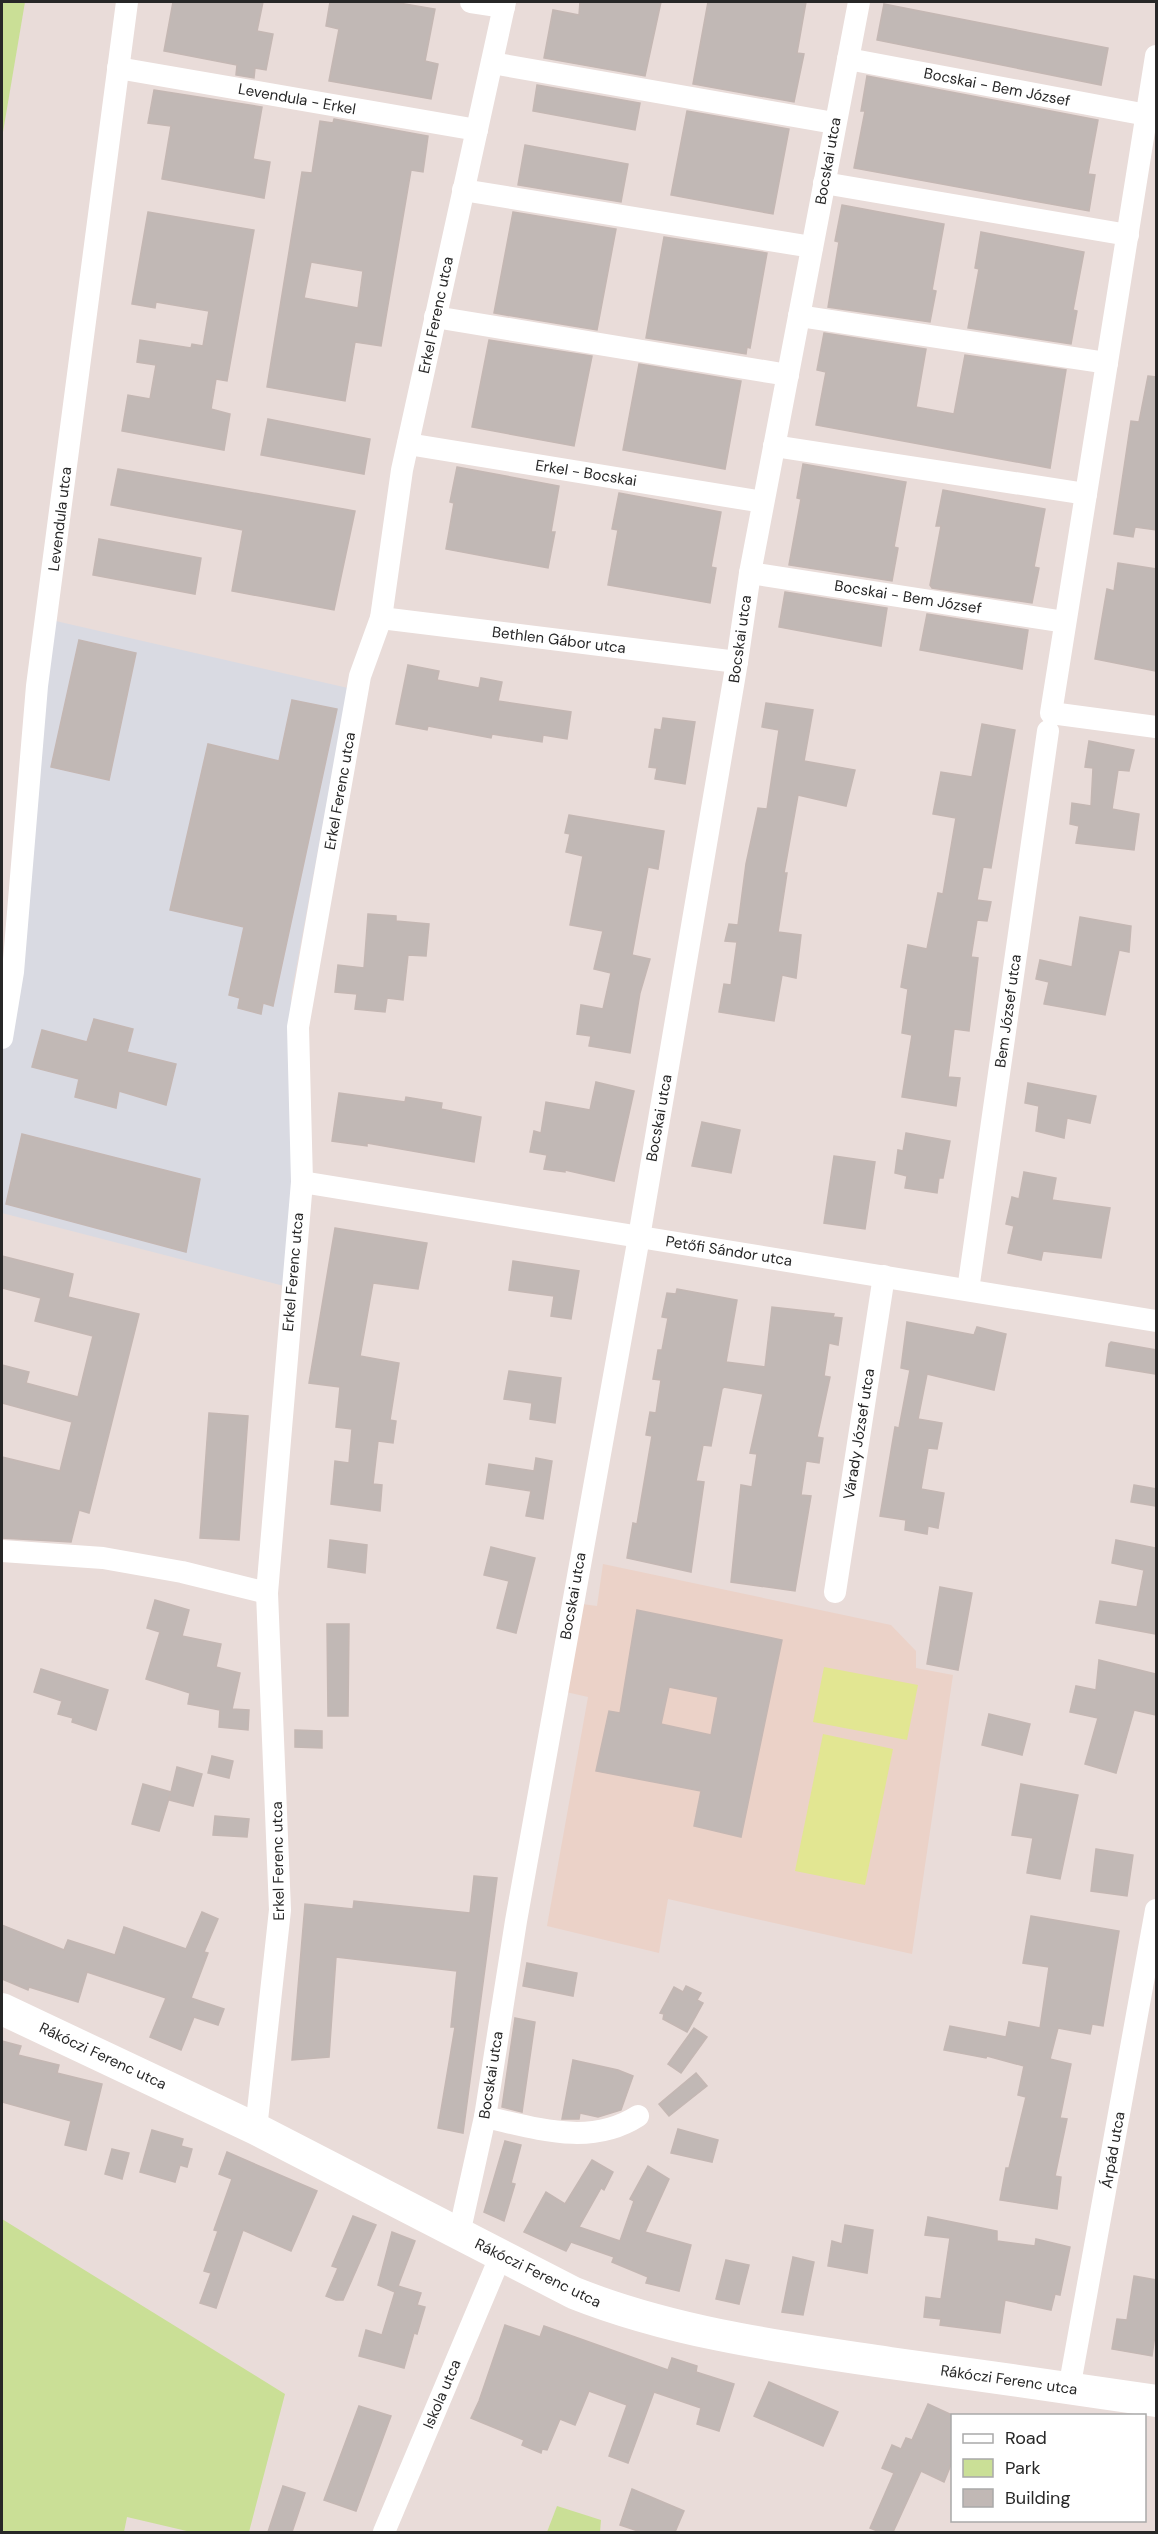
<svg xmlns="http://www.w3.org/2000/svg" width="1158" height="2534" viewBox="0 0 1158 2534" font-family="'DM Sans',sans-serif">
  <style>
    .industrial { fill: #d9dae2 }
    .education { fill: #ebd2c8 }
    .green { fill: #cadf96 }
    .pitch { fill: #e2e692 }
    .building { fill: #c1b8b5; stroke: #c4b7b3; stroke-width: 1.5; fill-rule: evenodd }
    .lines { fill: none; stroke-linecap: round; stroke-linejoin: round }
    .street { stroke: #fff; stroke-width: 22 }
    .secondary { stroke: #fff; stroke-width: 32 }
    .labels { text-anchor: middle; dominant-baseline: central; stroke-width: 5; stroke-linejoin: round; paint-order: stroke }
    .street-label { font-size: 15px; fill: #272727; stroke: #fff }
  </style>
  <rect width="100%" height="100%" fill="#e9dcd9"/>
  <path class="industrial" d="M47 619 348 688 291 996 300 1200 292 1288 2 1213V1038Z"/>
  <path class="education" d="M603 1564 891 1625 916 1651V1668L953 1675 912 1954 668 1899 659 1953 547 1926 588 1697 566 1692 582 1604 597 1606Z"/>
  <g class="green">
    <path d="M2 2H25L2 138Z"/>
    <path d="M2 2219 285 2394 249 2532H191L127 2517 124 2532H2Z"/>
    <path d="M557 2506 601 2520 600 2532H547Z"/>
  </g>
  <g class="pitch">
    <path d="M824 1667 918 1685 907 1740 813 1722Z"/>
    <path d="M823 1734 893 1749 865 1885 795 1871Z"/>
  </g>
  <g class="building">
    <path d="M173 2H263L257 31 273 34 266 70 255 68 254 78 236 75 237 65 164 51Z"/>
    <path d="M330 2H393L435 9 425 61 438 64 431 99 329 81 339 29 326 26Z"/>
    <path d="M580 2H661L645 76 544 58 553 10 579 15Z"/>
    <path d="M708 2H806L797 53 804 54 794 102 693 84Z"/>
    <path d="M884 4 1108 48 1101 85 877 40Z"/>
    <path d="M867 76 1098 120 1088 174 1095 175 1089 211 854 168 865 111H861Z"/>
    <path d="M537 85 640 103 635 130 533 111Z"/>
    <path d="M154 90 262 107 253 159 270 162 264 198 162 179 171 126 148 123Z"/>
    <path d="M687 111 789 129 773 214 671 195Z"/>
    <path d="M334 119 428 136 423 172 411 170 381 346 355 342 345 401 267 387 302 172 312 173 320 121 333 123ZM311 262 363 271 358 308 304 298Z"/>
    <path d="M525 145 628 164 621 202 518 185Z"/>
    <path d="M842 205 944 224 932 290 936 291 930 322 828 307 839 242 835 241Z"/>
    <path d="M148 212 254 230 227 381 216 379 211 409 230 414 224 450 122 431 128 395 150 399 156 365 137 362 140 340 191 348 192 344 203 346 209 311 156 302 155 308 132 304Z"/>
    <path d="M513 212 616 229 597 330 494 313Z"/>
    <path d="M981 232 1084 252 1073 310 1077 311 1071 344 968 328 979 269 975 268Z"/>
    <path d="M664 237 767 253 750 348 747 347 746 354 646 338Z"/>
    <path d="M824 333 926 349 916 407 954 414 965 355 1066 370 1050 468 816 425 826 372 817 370Z"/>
    <path d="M489 340 592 356 574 446 472 427Z"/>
    <path d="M639 364 741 381 725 469 623 450Z"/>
    <path d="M1148 376 1156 377V530L1135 527 1133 537 1114 534 1131 421 1139 422Z"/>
    <path d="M268 419 370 439 364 474 261 455Z"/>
    <path d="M803 464 906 482 894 547 898 548 892 581 789 565 801 499 797 498Z"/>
    <path d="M457 467 559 486 551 532H555L548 568 446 549 454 503 450 502Z"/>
    <path d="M118 469 355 511 334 610 232 591 243 530 111 505Z"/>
    <path d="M943 490 1045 509 1034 567 1039 568 1032 603 932 588 930 585 941 526H936Z"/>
    <path d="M619 493 721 512 711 567 716 568 710 603 608 585 618 530 612 529Z"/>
    <path d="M99 539 201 558 195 594 93 575Z"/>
    <path d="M1118 563 1156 569V671L1095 659 1107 589 1114 591Z"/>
    <path d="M785 592 887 608 881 646 779 627Z"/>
    <path d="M927 614 1028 630 1022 669 920 650Z"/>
    <path d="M79 640 136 653 109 780 51 767Z"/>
    <path d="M408 665 439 671 437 680 479 688 481 678 502 682 498 701 571 712 567 739 543 735 542 742 492 734 491 738 428 726 427 730 396 724Z"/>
    <path d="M292 700 337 709 273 1006 263 1003 261 1014 238 1008 240 998 229 995 244 927 170 910 208 744 279 761Z"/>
    <path d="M766 703 813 710 804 761 855 770 846 806 798 795 784 873H787L778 932 801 935 796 978 782 975 774 1021 719 1012 724 984 731 985 737 942 725 941 729 924 738 925 746 864 758 808 767 809 779 730 762 727Z"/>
    <path d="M663 718 695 722 685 784 655 779 657 768 649 767 655 729 661 730Z"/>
    <path d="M982 724 1015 730 991 868 983 867 977 900 991 902 987 921 977 920 971 957 978 958 969 1031 954 1029 948 1077 960 1078 956 1106 902 1097 912 1035 902 1033 908 989 901 987 908 945 927 949 938 893 943 894 956 818 933 814 941 772 972 777Z"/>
    <path d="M1089 741 1134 750 1129 771 1118 770 1112 809 1139 814 1134 850 1076 843 1079 826 1070 824 1072 803 1091 806 1093 768 1085 767Z"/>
    <path d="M569 815 664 831 658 869 648 867 632 955 650 959 640 993 630 1053 589 1046 591 1036 577 1034 581 1005 603 1009 611 973 594 969 603 931 570 925 583 856 566 852 570 834 565 833Z"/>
    <path d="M368 914 396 916V921L429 924 426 956 408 955 403 1000 387 998 385 1012 355 1009 357 994 335 992 338 965 364 968Z"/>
    <path d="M1080 917 1131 926 1129 952 1119 950 1105 1015 1044 1004 1049 982 1036 979 1040 960 1072 967Z"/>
    <path d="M94 1019 133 1029 127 1052 176 1064 166 1105 119 1091 116 1108 75 1097 79 1079 32 1067 42 1030 87 1042Z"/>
    <path d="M596 1082 634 1091 614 1181 565 1170V1172L544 1169 547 1155 530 1152 534 1131 541 1133 546 1102 590 1110Z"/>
    <path d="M1028 1083 1096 1096 1090 1123 1067 1118 1064 1138 1036 1131 1039 1106 1025 1103Z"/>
    <path d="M339 1093 405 1102 406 1097 442 1103 441 1109 481 1117 474 1162 367 1143V1146L332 1141Z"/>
    <path d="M702 1122 740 1130 731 1173 692 1166Z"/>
    <path d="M906 1133 950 1141 943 1178H939L937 1193 905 1188 907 1176 895 1173 898 1150 903 1151Z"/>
    <path d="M22 1134 200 1179 186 1252 6 1204Z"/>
    <path d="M834 1156 875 1162 865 1229 824 1223Z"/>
    <path d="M1024 1172 1056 1178 1052 1200 1110 1208 1101 1258 1043 1251 1041 1260 1008 1253 1014 1226 1006 1224 1012 1197 1019 1199Z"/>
    <path d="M335 1228 427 1243 418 1289 373 1283 360 1356 399 1363 390 1420 396 1421 393 1443 378 1441 373 1484 382 1485 380 1511 331 1504 335 1461 349 1463 352 1429 336 1427 340 1387 309 1383Z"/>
    <path d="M2 1256 73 1274 68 1297 139 1314 89 1513 79 1510 71 1542 2 1538V1457L60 1471 72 1422 2 1403V1365L29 1372 26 1383 78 1397 93 1336 35 1321 41 1298 2 1288Z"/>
    <path d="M513 1261 579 1271 571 1319 551 1316 554 1296 509 1290Z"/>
    <path d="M677 1289 737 1300 726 1362 765 1367 772 1307 834 1314 833 1317 842 1318 838 1345 829 1343 824 1376 830 1377 817 1437 823 1438 819 1463 806 1461 801 1495 811 1496 795 1591 731 1582 741 1485 752 1487 757 1454 750 1453 763 1394 724 1387 722 1389 711 1446 703 1445 696 1481 704 1482 691 1572 627 1558 633 1523 637 1524 652 1436 646 1435 650 1412 656 1413 661 1380 653 1379 658 1350H662L668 1318 662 1317 667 1293 676 1294Z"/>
    <path d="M907 1322 974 1335 977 1327 1006 1334 994 1390 927 1374 918 1419 942 1423 937 1449 928 1448 921 1489 944 1493 938 1528 928 1526 927 1534 905 1530 906 1520 880 1516 895 1427 899 1428 910 1370 901 1368Z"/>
    <path d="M1111 1342 1156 1350V1374L1106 1366 1109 1344Z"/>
    <path d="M509 1371 561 1378 555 1423 530 1419 532 1403 504 1399Z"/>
    <path d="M209 1413 248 1416 239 1540 200 1538Z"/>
    <path d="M536 1458 552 1461 543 1519 526 1516 531 1491 486 1484 489 1464 534 1471Z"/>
    <path d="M1134 1485 1156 1489V1506L1131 1502Z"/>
    <path d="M330 1540 367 1545 365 1573 328 1567Z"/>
    <path d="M1116 1540 1156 1548V1634L1096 1623 1100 1601 1137 1607 1144 1570 1112 1563Z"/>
    <path d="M491 1547 535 1558 516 1633 497 1628 509 1581 484 1575Z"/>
    <path d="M940 1587 972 1593 958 1670 927 1664Z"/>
    <path d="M155 1600 189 1610 182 1636 221 1644 216 1667 240 1673 232 1709 249 1710 248 1730 219 1727 220 1710 188 1704 190 1693 146 1679 160 1632 147 1628Z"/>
    <path d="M637 1610 782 1640 741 1837 694 1826 701 1791 596 1771 609 1711 620 1713ZM669 1687 718 1697 711 1735 661 1724Z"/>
    <path d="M327 1624H349L348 1716H328Z"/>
    <path d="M1099 1660 1156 1674V1715L1134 1710 1116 1773 1085 1764 1098 1718 1070 1712 1076 1686 1096 1690Z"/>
    <path d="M41 1669 108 1690 96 1730 72 1722 73 1718 58 1714 62 1701 34 1692Z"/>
    <path d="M989 1714 1030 1724 1022 1755 982 1745Z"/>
    <path d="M295 1730 322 1731V1748L295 1747Z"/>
    <path d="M212 1756 233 1761 229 1778 208 1773Z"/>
    <path d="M177 1767 202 1774 193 1806 169 1800 170 1795 159 1831 132 1824 143 1784 171 1792Z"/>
    <path d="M1021 1784 1078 1795 1060 1879 1027 1873 1033 1838 1012 1835Z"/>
    <path d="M215 1816 249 1819 247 1837 213 1835Z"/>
    <path d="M1096 1849 1133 1855 1127 1896 1091 1891Z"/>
    <path d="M474 1876 497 1878 463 2133 438 2128 455 2027H451L457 1971 336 1957 329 2057 292 2060 305 1904 353 1909 354 1901 470 1913Z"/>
    <path d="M202 1912 218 1919 204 1952 208 1953 191 1998 224 2009 218 2025 194 2017 181 2050 150 2037 166 1998 87 1972 78 2002 29 1987 28 1990 2 1979V1925L64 1950 68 1940 115 1955 124 1927 186 1949Z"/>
    <path d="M1031 1916 1119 1931 1103 2026 1092 2024 1090 2034 1058 2028 1050 2059 1071 2064 1060 2118 1067 2119 1055 2176 1061 2177 1057 2209 1000 2200 1006 2168H1009L1026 2097 1018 2095 1024 2066 987 2056 986 2058 944 2050 950 2026 1006 2037 1009 2022 1040 2028 1049 1967 1023 1963Z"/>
    <path d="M527 1963 577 1973 573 1996 523 1986Z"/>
    <path d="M686 1986 701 1993 697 2000 703 2003 687 2032 663 2019 664 2014 660 2013 674 1987 683 1992Z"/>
    <path d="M515 2018 535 2022 522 2112 502 2107Z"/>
    <path d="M694 2028 707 2037 681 2073 668 2064Z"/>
    <path d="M2 2041 21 2046 18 2055 59 2065 57 2073 102 2084 86 2150 65 2145 71 2121 2 2102Z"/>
    <path d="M573 2060 618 2070 633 2076 621 2110 598 2117 580 2113 579 2119H562Z"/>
    <path d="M696 2073 707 2086 669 2116 659 2104Z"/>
    <path d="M678 2129 718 2140 712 2162 671 2153Z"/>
    <path d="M152 2130 183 2139 181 2146 192 2149 187 2167 180 2165 175 2182 140 2172Z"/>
    <path d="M505 2141 521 2145 511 2183 515 2184 504 2221 484 2212Z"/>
    <path d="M112 2149 129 2153 122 2179 105 2174Z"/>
    <path d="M227 2152 317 2191 291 2251 243 2230 216 2308 200 2303 211 2273 204 2271 218 2231 214 2230 232 2179 219 2174Z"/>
    <path d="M592 2160 613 2172 604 2190 601 2188 579 2227 620 2241 634 2201 630 2199 648 2166 669 2179 645 2232 691 2245 679 2291 646 2283 648 2277 612 2262 614 2257 571 2242 566 2251 524 2232 546 2192 565 2204Z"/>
    <path d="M353 2216 376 2225 343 2300H336L326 2296 338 2268 332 2266Z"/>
    <path d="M928 2217 997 2231V2241L1035 2246 1036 2239 1070 2247 1060 2295 1055 2294 1051 2310 1005 2300 1000 2333 940 2325 941 2319 924 2317 926 2297 941 2299 950 2238 925 2235Z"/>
    <path d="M845 2225 873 2230 867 2273 828 2266 832 2241 842 2244Z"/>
    <path d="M392 2232 415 2241 398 2286 421 2293 417 2305 425 2307 417 2334 414 2333 404 2368 359 2356 366 2330 382 2335 395 2292 378 2285Z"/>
    <path d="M793 2257 814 2262 803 2315 782 2312Z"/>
    <path d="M726 2260 749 2265 739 2304 716 2299Z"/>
    <path d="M1134 2276 1156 2280V2328L1152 2356 1112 2349 1117 2319 1127 2320Z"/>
    <path d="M505 2325 540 2337 544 2326 668 2370 672 2358 697 2366 696 2372 734 2384 719 2431 697 2424 701 2408 654 2392 628 2463 609 2456 627 2405 589 2391 575 2425 560 2419 547 2450 542 2449 541 2453 522 2445 524 2440 471 2418 479 2401Z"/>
    <path d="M769 2382 838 2412 823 2446 754 2416Z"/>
    <path d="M928 2404 952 2415V2462L944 2482 921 2471 893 2532H880L870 2528 894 2473 882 2468 892 2445 901 2449 906 2438 912 2440Z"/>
    <path d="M359 2406 391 2416 356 2511 324 2500Z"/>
    <path d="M283 2486 305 2493 292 2532H268Z"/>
    <path d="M632 2489 684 2511 675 2532H641L620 2525Z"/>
  </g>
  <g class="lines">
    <g class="street">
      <path d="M471 2 504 7"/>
      <path d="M1156 56 1051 713 1156 727"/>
      <path d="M848 59 1147 115"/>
      <path d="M492 63 834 123"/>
      <path d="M118 68 477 130"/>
      <path d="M824 183 1128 235"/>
      <path d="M463 190 812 247"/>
      <path d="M799 316 1107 363"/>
      <path d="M435 317 788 375"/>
      <path d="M408 444 763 502"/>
      <path d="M774 446 1086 494"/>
      <path d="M750 573 1065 622"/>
      <path d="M381 618 737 662"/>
      <path d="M2 1038 13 972 37 686 127 2"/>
      <path d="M302 1182 1156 1321"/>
      <path d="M968 1290 1048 731"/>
      <path d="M2 1551 103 1558 182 1572 267 1593"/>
      <path d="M835 1592 884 1276"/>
      <path d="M485 2117C536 2128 590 2147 638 2116"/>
      <path d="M256 2129 280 1910 267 1593 302 1182 298 1027 360 676 381 618 402 470 505 2"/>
      <path d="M459 2234 485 2117 516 1921 639 1237 737 662 750 573 859 2"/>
      <path d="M1069 2389 1156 1910"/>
      <path d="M384 2532 501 2255"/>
    </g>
    <path class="secondary" d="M2 2009 256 2129 574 2293C675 2333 782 2347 890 2363 979 2375 1067 2388 1156 2401"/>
  </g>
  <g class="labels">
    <g class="street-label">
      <text transform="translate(997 87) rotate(11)">Bocskai - Bem József</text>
      <text transform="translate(297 99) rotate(10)">Levendula - Erkel</text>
      <text transform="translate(828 161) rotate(-80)">Bocskai utca</text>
      <text transform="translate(436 315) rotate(-78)">Erkel Ferenc utca</text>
      <text transform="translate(586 473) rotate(9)">Erkel - Bocskai</text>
      <text transform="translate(60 519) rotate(-83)">Levendula utca</text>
      <text transform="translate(908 597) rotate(9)">Bocskai - Bem József</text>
      <text transform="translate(740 639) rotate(-82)">Bocskai utca</text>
      <text transform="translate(559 640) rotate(7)">Bethlen Gábor utca</text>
      <text transform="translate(340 791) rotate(-80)">Erkel Ferenc utca</text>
      <text transform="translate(1008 1011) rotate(-82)">Bem József utca</text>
      <text transform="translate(659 1118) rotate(-80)">Bocskai utca</text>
      <text transform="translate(729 1251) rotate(9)">Petőfi Sándor utca</text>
      <text transform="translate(293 1272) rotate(-85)">Erkel Ferenc utca</text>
      <text transform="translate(859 1434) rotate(-81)">Várady József utca</text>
      <text transform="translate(573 1596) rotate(-80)">Bocskai utca</text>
      <text transform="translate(278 1861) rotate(-91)">Erkel Ferenc utca</text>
      <text transform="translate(103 2056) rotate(25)">Rákóczi Ferenc utca</text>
      <text transform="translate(491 2075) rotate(-81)">Bocskai utca</text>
      <text transform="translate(1113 2150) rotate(-80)">Árpád utca</text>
      <text transform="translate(538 2273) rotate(26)">Rákóczi Ferenc utca</text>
      <text transform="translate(1009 2380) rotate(8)">Rákóczi Ferenc utca</text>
      <text transform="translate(442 2394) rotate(-67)">Iskola utca</text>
    </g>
  </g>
  <rect width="1158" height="2534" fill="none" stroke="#272727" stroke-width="6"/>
  <rect x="951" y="2414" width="195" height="108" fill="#ffffff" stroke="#a9a9a9" stroke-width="1.5"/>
  <rect x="963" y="2434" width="30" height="9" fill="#ffffff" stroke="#a9a9a9" stroke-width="1.5"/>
  <text x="1005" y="2444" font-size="18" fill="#272727">Road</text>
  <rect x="963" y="2459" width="30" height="18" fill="#cadf96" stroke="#a9a9a9" stroke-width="1.5"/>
  <text x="1005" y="2474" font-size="18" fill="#272727">Park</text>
  <rect x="963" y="2489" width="30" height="18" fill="#c1b8b5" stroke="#a9a9a9" stroke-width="1.5"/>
  <text x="1005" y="2504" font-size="18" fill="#272727">Building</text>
</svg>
